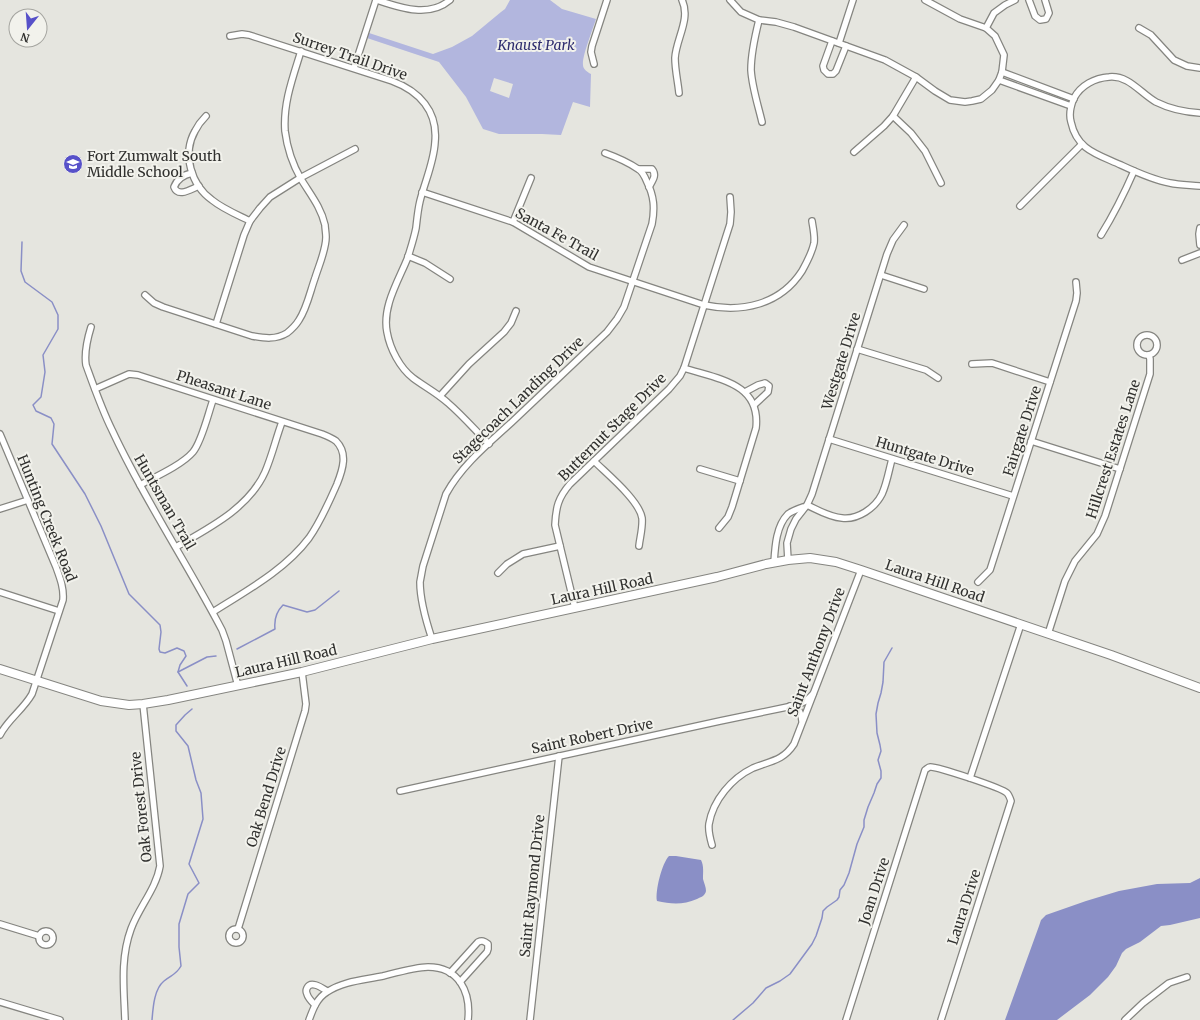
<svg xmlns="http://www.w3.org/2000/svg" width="1200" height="1020" viewBox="0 0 1200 1020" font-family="Merriweather,serif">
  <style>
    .green { fill: #b2b6de; fill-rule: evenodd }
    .water { fill: #8a8fc6 }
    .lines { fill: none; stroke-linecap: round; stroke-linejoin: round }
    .stream { stroke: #8a8fc6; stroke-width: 1.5 }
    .minor-casing { stroke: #858580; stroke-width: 8 }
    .secondary-casing { stroke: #858580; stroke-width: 10 }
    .minor { stroke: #fff; stroke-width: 5.5 }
    .secondary { stroke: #fff; stroke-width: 8 }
    .labels { text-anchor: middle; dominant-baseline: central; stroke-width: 4; stroke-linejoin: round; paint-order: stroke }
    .park-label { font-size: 14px; font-style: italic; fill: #2e2d6f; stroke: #f2f2ec }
    .street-label { font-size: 14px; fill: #31312f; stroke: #f2f2ec }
    .poi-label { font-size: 14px; fill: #31312f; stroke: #f2f2ec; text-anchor: start }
  </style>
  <rect width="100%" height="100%" fill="#e5e5df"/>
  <path class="green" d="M510 0H550L562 9 596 19C593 29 582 56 583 65 583 69 587 72 591 74L590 107 573 102 561 135 542 134H499L483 129 466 97 439 62 364 37 366 32 433 54 452 47 472 36 501 12 505 9ZM494 78 513 84 509 98 490 91Z"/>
  <g class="water">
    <path d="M669 856H676L701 860C704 866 703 872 703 879 704 883 706 887 706 891 705 896 701 897 697 899 683 905 671 904 657 901 655 891 662 863 669 856Z"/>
    <path d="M1200 878V918L1170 925 1161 926 1140 942 1126 949 1122 953 1116 966 1108 977 1090 995 1057 1020H1005L1039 926 1041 920 1046 915 1086 901 1119 891 1157 884 1190 883Z"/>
  </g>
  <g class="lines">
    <g class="stream">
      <path d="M22 242 21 271 25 282 52 302 58 315V329L43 355 45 372 41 397 33 405 36 411 51 418 54 424 52 444 85 494 101 526 129 594 160 625 161 632 159 649 160 652 165 653 177 648 184 651 186 656 180 665 178 672 187 686"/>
      <path d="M237 649 275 629C274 620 276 612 283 605L307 612 315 610 339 591"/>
      <path d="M178 672 207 657 216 656"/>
      <path d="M152 1020C153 1008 154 989 164 981 171 975 176 975 181 966L179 947V924L188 894 199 883 189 864 203 819 201 793 196 780 188 746 176 731V725L185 715 192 709"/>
      <path d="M733 1020 753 1003 766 988 780 981 790 974 812 944 816 936 822 918 823 911 827 907 837 900 839 897 840 890 844 885 849 873 857 844 864 827V820L868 807 874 793 877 784 881 778V771L878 760 881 751 880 745 877 733 876 714 878 703 881 693 883 682 884 662 892 648"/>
    </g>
    <defs>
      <g id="minor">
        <path d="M377 0C401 8 429 18 450 0"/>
        <path d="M730 0 741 12 759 20 776 22 794 27 885 60 916 77 935 91 950 100 965 102 972 101 981 99 992 90 999 80 1002 72 1004 55 995 36 986 28 960 19 925 0"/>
        <path d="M1029 0 1035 16 1040 20 1046 19 1049 13 1045 0"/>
        <path d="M759 20C755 36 751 53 751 70 752 87 758 105 762 122"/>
        <path d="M986 28 994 13 1005 5 1015 0"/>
        <path d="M1139 28 1151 35 1174 60 1187 66 1200 68"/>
        <path d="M230 36 242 34 249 35 392 81C419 91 438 111 435 142 434 162 425 181 420 201 418 209 417 219 416 228 414 238 411 247 408 257 399 280 382 306 387 332 390 349 400 368 413 378 425 387 437 393 448 403 462 415 475 430 489 444"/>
        <path d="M832 41 823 66 824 70 828 74H833L836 71 846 46"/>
        <path d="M839 43 853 0"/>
        <path d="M594 64 591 52 592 46 607 0"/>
        <path d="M354 68 376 0"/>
        <path d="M1002 72 1074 99"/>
        <path d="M999 80 1071 106"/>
        <path d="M679 93C678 82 675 70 675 58 676 39 691 19 682 0"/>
        <path d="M1200 113C1184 112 1170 109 1156 102 1140 93 1129 75 1109 77 1095 78 1081 85 1074 98 1071 105 1069 115 1071 122 1077 150 1097 154 1121 165 1136 172 1153 180 1170 183 1179 185 1190 185 1200 186"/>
        <path d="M206 116C202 120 198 125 195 131 182 154 191 185 212 200 223 209 238 215 250 221"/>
        <path d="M893 116 911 133 925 151 941 183"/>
        <path d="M854 152 884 126 893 116 916 77"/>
        <path d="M639 169H652C657 175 653 180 649 187"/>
        <path d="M192 173C183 175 177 179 174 187 178 198 191 189 199 186"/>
        <path d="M422 192 513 222 589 267 704 305C742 313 780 305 802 271 807 262 812 253 814 243 815 236 813 228 812 221"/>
        <path d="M1020 206 1082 144"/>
        <path d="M513 222 531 178"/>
        <path d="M1200 228 1199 234 1200 245"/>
        <path d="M1101 235C1114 214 1124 194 1134 171"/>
        <path d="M408 256 425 263 450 279"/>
        <path d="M1182 260 1200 253"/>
        <path d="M881 275 924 289"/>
        <path d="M145 295 154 303 163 307 252 336C264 338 276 340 287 333 292 329 296 325 299 320 307 308 310 292 315 278 319 265 326 250 326 237 326 233 325 228 325 225 321 207 310 194 301 179 293 165 287 147 285 131 283 103 293 77 301 51"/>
        <path d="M216 324 244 235 250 221 260 208 270 197 300 178 355 149"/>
        <path d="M91 327C87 340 84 352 86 365 94 387 102 410 112 430 144 499 187 563 222 630L226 641 238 686"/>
        <circle cx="1147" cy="345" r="10"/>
        <path d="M857 349 926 370 938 378"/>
        <path d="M972 364 992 363 1050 382"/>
        <path d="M684 368C718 379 761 383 756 428L732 507 728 517 719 528"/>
        <path d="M95 389 129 374 138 375 322 434C327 436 332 438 336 441 348 453 343 469 337 484 329 502 321 521 309 538 285 570 246 591 213 612"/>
        <path d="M745 392 758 385 765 383 769 386 768 392 754 405"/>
        <path d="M440 396 469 364 504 332 511 323 516 311"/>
        <path d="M0 434 56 567C60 578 64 588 63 600L32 694C23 710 8 719 0 735"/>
        <path d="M829 439 1013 496"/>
        <path d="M1031 441 1120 469"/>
        <path d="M594 461C607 474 639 500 642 518 643 527 640 537 639 546"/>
        <path d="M700 469 740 481"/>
        <path d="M140 485C155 477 182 465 193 452 202 441 208 414 213 400"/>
        <path d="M807 505C818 510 829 517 842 518 858 520 875 508 882 494 887 483 889 470 892 459"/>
        <path d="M0 509 28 500"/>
        <path d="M176 547C209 528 249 508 265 472 272 456 276 438 282 422"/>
        <path d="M788 560 787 543 791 529 796 519 807 505 812 494 887 254 893 240 904 225"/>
        <path d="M774 563C775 547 776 526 788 514 792 511 798 509 803 507"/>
        <path d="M498 573 507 564 523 554 560 546"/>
        <path d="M978 582 990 570 1076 301 1077 293 1076 282"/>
        <path d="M0 592 59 611"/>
        <path d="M575 608 555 525C556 507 558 498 570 484L669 389 680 376 684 368 730 224 731 212 730 197"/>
        <path d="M1048 634 1065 581 1075 561 1097 534 1105 516 1150 374V359L1149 355"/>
        <path d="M432 639C427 624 420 598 420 582 421 577 422 571 423 566L446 494C462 465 488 444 512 422 544 392 575 362 607 332L617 319 624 307 652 224C655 208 654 196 647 182 645 177 642 171 638 169 628 162 616 157 605 153"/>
        <path d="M790 706C799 708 801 712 802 721"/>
        <path d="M970 778 1021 624"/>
        <path d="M400 791 720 721 797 705 806 701 813 694"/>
        <path d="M712 845C710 838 708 831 709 824 713 800 732 778 753 768 770 761 783 761 794 744L861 570"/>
        <path d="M0 924 39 936"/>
        <circle cx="236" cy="936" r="7"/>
        <path d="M238 929 305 711 306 704 302 672"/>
        <circle cx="46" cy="938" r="7"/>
        <path d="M450 973 478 942C482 940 484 941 488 944V949L487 952 460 982"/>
        <path d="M0 1002 60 1020"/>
        <path d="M315 1005C312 1002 308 998 307 994 306 992 306 990 307 988 311 980 322 988 327 991"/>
        <path d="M125 1020C124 989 120 959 131 929 139 907 156 889 160 866L143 704"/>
        <path d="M309 1020C313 1009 317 998 327 992 343 981 364 980 383 976 395 973 416 967 428 967 459 967 471 992 468 1020"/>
        <path d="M530 1020 559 756"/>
        <path d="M846 1020 925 770C927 769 928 767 930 767 936 766 1002 788 1007 793 1009 795 1010 798 1011 801L941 1020"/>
        <path d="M1125 1020 1143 1003 1169 983 1187 977"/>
      </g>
      <path id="secondary" d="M0 669 101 701 129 705 143 704 168 700 302 672 432 639 717 577 766 564 788 560 810 558 836 562 861 570 1111 655 1200 688"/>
    </defs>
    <use href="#minor" class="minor-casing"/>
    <use href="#secondary" class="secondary-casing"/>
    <use href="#minor" class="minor"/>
    <use href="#secondary" class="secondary"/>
  </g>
  <defs>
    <symbol id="school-disc" viewBox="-11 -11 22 22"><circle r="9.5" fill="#5751c9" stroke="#f2f2ec"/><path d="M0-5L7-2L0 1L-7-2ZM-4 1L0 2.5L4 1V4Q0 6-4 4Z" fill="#fff"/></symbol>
  </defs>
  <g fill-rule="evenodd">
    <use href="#school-disc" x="62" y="153" width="22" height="22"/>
  </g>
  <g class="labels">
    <g class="park-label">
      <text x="536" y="45">Knaust Park</text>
    </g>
    <g class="street-label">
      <text transform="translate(350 56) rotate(19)">Surrey Trail Drive</text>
      <text transform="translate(557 234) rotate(29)">Santa Fe Trail</text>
      <text transform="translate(841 361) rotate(-73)">Westgate Drive</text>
      <text transform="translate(224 390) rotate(18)">Pheasant Lane</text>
      <text transform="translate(518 400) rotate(-44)">Stagecoach Landing Drive</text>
      <text transform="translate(612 427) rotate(-45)">Butternut Stage Drive</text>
      <text transform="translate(1022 431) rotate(-72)">Fairgate Drive</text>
      <text transform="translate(1113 449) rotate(-72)">Hillcrest Estates Lane</text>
      <text transform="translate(925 456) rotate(17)">Huntgate Drive</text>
      <text transform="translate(165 502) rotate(60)">Huntsman Trail</text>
      <text transform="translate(47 518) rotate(68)">Hunting Creek Road</text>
      <text transform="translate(935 581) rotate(19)">Laura Hill Road</text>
      <text transform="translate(602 589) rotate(-12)">Laura Hill Road</text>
      <text transform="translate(816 652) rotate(-69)">Saint Anthony Drive</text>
      <text transform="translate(286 661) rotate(-13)">Laura Hill Road</text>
      <text transform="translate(592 736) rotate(-12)">Saint Robert Drive</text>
      <text transform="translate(266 797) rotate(-73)">Oak Bend Drive</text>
      <text transform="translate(141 807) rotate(-96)">Oak Forest Drive</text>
      <text transform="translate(532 886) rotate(-84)">Saint Raymond Drive</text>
      <text transform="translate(874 891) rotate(-72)">Joan Drive</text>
      <text transform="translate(964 907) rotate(-72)">Laura Drive</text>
    </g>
    <g class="poi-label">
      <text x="87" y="156">Fort Zumwalt South<tspan x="87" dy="16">Middle School</tspan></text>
    </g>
  </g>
  <g transform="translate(28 28) rotate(197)"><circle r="19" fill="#f2f2ec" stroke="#a5a5a0"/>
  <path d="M0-3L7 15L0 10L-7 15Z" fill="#5751c9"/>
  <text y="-6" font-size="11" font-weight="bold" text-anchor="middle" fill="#31312f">N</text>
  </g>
</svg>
